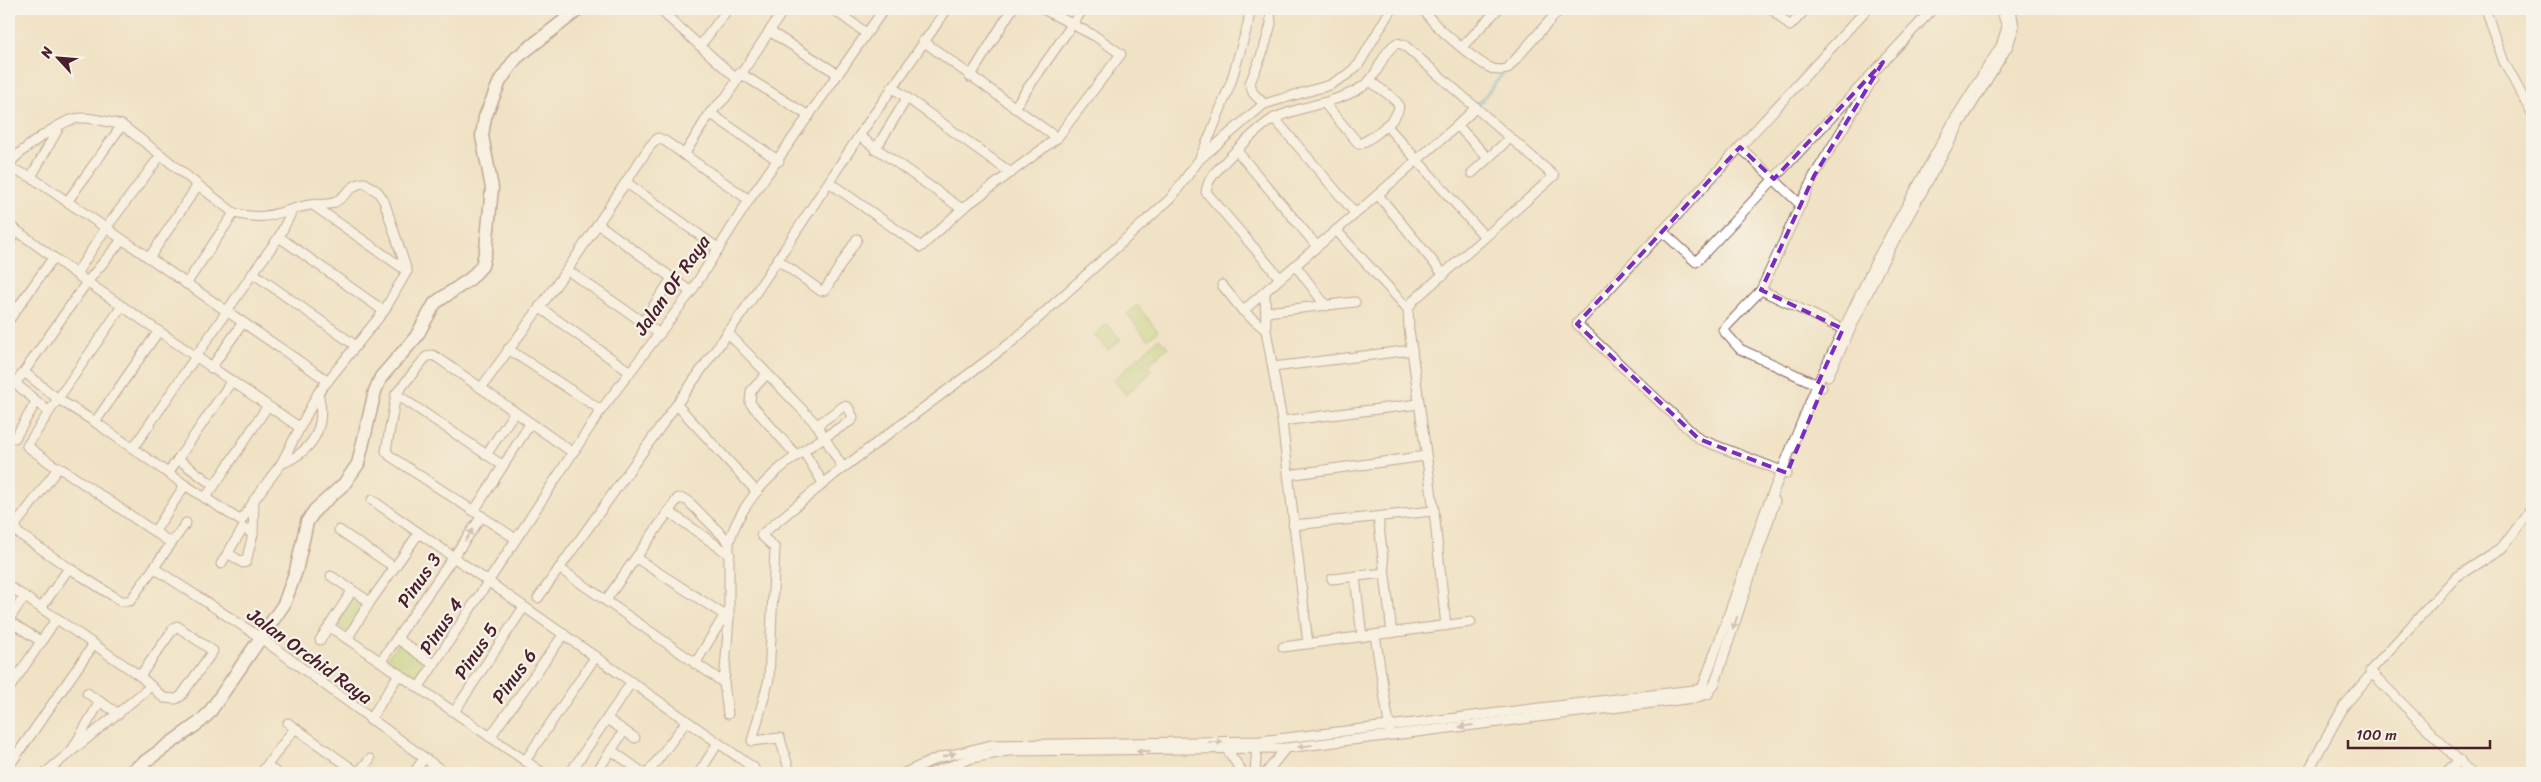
<svg xmlns="http://www.w3.org/2000/svg" width="2541" height="782" viewBox="0 0 2541 782" font-family="Sriracha,sans-serif">
  <style>
    .park { fill: #b6d278; stroke: #807852 }
    .lines { fill: none; stroke-linecap: round; stroke-linejoin: round }
    .stream { stroke: #50abce; stroke-width: 3 }
    .street-casing { stroke: #846361; stroke-width: 11 }
    .secondary-casing { stroke: #846361; stroke-width: 15 }
    .street { stroke: #fff; stroke-width: 9 }
    .secondary { stroke: #fff; stroke-width: 12 }
    .oneway { fill: #ae9aa0 }
    .marked { fill: none; stroke: #7b2cbf; stroke-width: 4; stroke-dasharray: 10 6; stroke-linejoin: round }
    .labels { text-anchor: middle; dominant-baseline: central; stroke-width: 4.5; stroke-linejoin: round; paint-order: stroke }
    .street-label { font-size: 19px; fill: #4a1f2b; stroke: #f7f3e8 }
  </style>
  <rect width="100%" height="100%" fill="#f7f3e8"/>
  <filter id="ink" filterUnits="userSpaceOnUse"><feTurbulence type="fractalNoise" baseFrequency=".02" numOctaves="2"/><feDisplacementMap in="SourceGraphic" scale="10" xChannelSelector="R" yChannelSelector="G"/><feConvolveMatrix kernelMatrix="1 2 1 2 8 2 1 2 1" color-interpolation-filters="sRGB"/></filter>
  <filter id="wash" filterUnits="userSpaceOnUse"><feTurbulence type="fractalNoise" baseFrequency=".0096" numOctaves="4" result="noise"/><feDisplacementMap in="SourceGraphic" scale="20" xChannelSelector="R" yChannelSelector="G"/><feGaussianBlur stdDeviation="1.12" result="paint"/><feColorMatrix in="noise" values="0 0 0 0 0 0 0 0 0 0 0 0 0 0 0 0 0 1.4 0 .05"/><feComposite in="paint" operator="in"/></filter>
  <g filter="url(#wash)">
    <rect width="100%" height="100%" fill="#f0e2c5"/>
    <g class="park">
      <path d="M1137 305 1158 331 1148 340 1127 314Z"/>
      <path d="M1107 324 1121 340 1108 350 1094 335Z"/>
      <path d="M1159 338 1168 347 1150 364 1141 355Z"/>
      <path d="M1139 356 1152 371 1126 395 1114 380Z"/>
      <path d="M352 597 365 604 348 632 335 623Z"/>
      <path d="M398 643 429 666 417 683 386 660Z"/>
    </g>
    <g class="lines">
      <path class="stream" d="M1477 106 1504 72"/>
    </g>
  </g>
  <g filter="url(#ink)">
    <g class="lines">
      <defs>
        <g id="street">
          <path d="M659 9 737 79"/>
          <path d="M833 9 866 33"/>
          <path d="M1424 9C1427 21 1478 63 1491 68 1497 71 1501 70 1507 69L1560 9"/>
          <path d="M1772 9 1790 26 1806 9"/>
          <path d="M2485 9 2504 62 2532 114"/>
          <path d="M769 31 838 74"/>
          <path d="M923 41 1057 138"/>
          <path d="M700 46 728 9"/>
          <path d="M1462 47 1498 9"/>
          <path d="M740 73 809 116"/>
          <path d="M970 77 1012 9"/>
          <path d="M892 87 1011 173"/>
          <path d="M1264 104 1253 93 1250 83 1264 49 1271 24 1270 9"/>
          <path d="M1325 104 1359 144C1369 141 1404 116 1398 104 1392 95 1378 88 1370 81"/>
          <path d="M1014 108 1083 9"/>
          <path d="M710 113 779 161"/>
          <path d="M1274 118 1355 213"/>
          <path d="M1386 125 1485 237"/>
          <path d="M1458 126 1488 158"/>
          <path d="M859 136 962 209"/>
          <path d="M1740 147 1801 205"/>
          <path d="M875 150 907 98"/>
          <path d="M1237 151 1316 245"/>
          <path d="M684 155 710 113 726 97 784 9"/>
          <path d="M1201 158 1264 104 1330 85 1348 74 1359 64 1391 9"/>
          <path d="M9 164C21 150 61 119 80 118 93 117 108 122 122 125L67 202"/>
          <path d="M9 168 31 177 106 228 161 155 122 125"/>
          <path d="M1472 173 1510 138"/>
          <path d="M31 177 58 129"/>
          <path d="M627 183 719 249"/>
          <path d="M830 183 921 247 962 209 1057 138 1121 54 1095 36 1043 9"/>
          <path d="M1379 196 1444 275"/>
          <path d="M313 205 407 271"/>
          <path d="M292 211 279 237 253 273 356 346"/>
          <path d="M598 224 691 292"/>
          <path d="M9 225 87 282 21 376 15 383 9 380"/>
          <path d="M1336 230 1408 309"/>
          <path d="M1662 231 1696 262 1929 13 1925 9"/>
          <path d="M279 237 384 311"/>
          <path d="M9 242 17 231"/>
          <path d="M149 258 198 185 161 155"/>
          <path d="M778 260 821 291 825 290 857 239"/>
          <path d="M1296 266 1326 306"/>
          <path d="M567 270 660 334"/>
          <path d="M76 274 106 228 328 381"/>
          <path d="M1279 277 1206 192C1207 186 1209 180 1213 175 1225 161 1260 125 1275 118 1303 105 1335 104 1362 87 1379 77 1381 52 1397 43L1404 45 1554 176 1413 301 1408 309 1409 329 1434 511 1446 626"/>
          <path d="M186 284 234 213 198 185"/>
          <path d="M1222 285 1243 311"/>
          <path d="M1761 290 1814 176 1873 79"/>
          <path d="M1265 294 1266 330 1282 421 1308 644"/>
          <path d="M122 306 299 427"/>
          <path d="M539 307 630 372"/>
          <path d="M1266 312 1355 302"/>
          <path d="M9 320 53 258"/>
          <path d="M643 322 672 278"/>
          <path d="M1266 330 1243 311C1300 260 1359 212 1416 161 1437 142 1458 127 1476 107"/>
          <path d="M727 332 817 425 843 468"/>
          <path d="M508 349 601 410"/>
          <path d="M1273 367 1412 350"/>
          <path d="M211 368 242 324"/>
          <path d="M24 372 58 399 95 422"/>
          <path d="M766 375 751 391 750 403 797 456"/>
          <path d="M1828 376 1882 263 1961 122 2008 46 2014 27 2011 9"/>
          <path d="M15 383 49 412 27 446 57 468"/>
          <path d="M1822 387 1740 349 1723 330 1761 290 1847 331"/>
          <path d="M481 388 438 358 432 355 426 357 396 394 386 451 390 456 516 539"/>
          <path d="M396 394 502 465"/>
          <path d="M677 405 756 491"/>
          <path d="M49 412 122 306 87 282 121 241"/>
          <path d="M1282 421 1419 404"/>
          <path d="M15 438 36 402"/>
          <path d="M134 447 253 273"/>
          <path d="M572 452 481 388 567 270 650 146 658 138 665 141 749 200"/>
          <path d="M804 452 823 483"/>
          <path d="M486 455 514 413"/>
          <path d="M178 459 231 382"/>
          <path d="M281 464C313 451 327 427 318 393"/>
          <path d="M168 473 178 459 214 486 205 498"/>
          <path d="M1787 473 1699 439 1577 324 1867 9"/>
          <path d="M1288 475 1426 456"/>
          <path d="M185 485 241 521 254 501"/>
          <path d="M214 486 267 407"/>
          <path d="M372 500 754 768 755 773"/>
          <path d="M474 511 530 424"/>
          <path d="M668 511 730 555"/>
          <path d="M1378 517 1392 633"/>
          <path d="M1293 525 1434 511"/>
          <path d="M339 530 394 567"/>
          <path d="M155 531 185 485 95 422 158 332"/>
          <path d="M228 553 243 563 246 562 253 534 254 500 281 464 318 393 384 311 407 271 384 201 378 192 365 183C352 182 344 199 333 203 325 206 317 203 310 205 278 211 269 222 234 213"/>
          <path d="M636 558 729 618"/>
          <path d="M221 564 243 528 253 534"/>
          <path d="M69 568 18 533 16 528 17 523 59 467 171 543"/>
          <path d="M154 568 261 638 445 773"/>
          <path d="M559 568 724 683"/>
          <path d="M331 576 370 602"/>
          <path d="M1355 576 1362 637"/>
          <path d="M1332 579 1384 573"/>
          <path d="M9 586 140 676 164 698 176 699 181 696 213 651 177 626 174 628 140 676"/>
          <path d="M538 598 747 306 859 136 947 9"/>
          <path d="M606 600 678 498 687 500 729 542"/>
          <path d="M41 608 69 568 121 601H130L186 523"/>
          <path d="M9 619 24 597"/>
          <path d="M9 621 42 642"/>
          <path d="M330 627 543 773"/>
          <path d="M1375 635 1390 731"/>
          <path d="M347 639 370 602 419 533"/>
          <path d="M398 639 434 665"/>
          <path d="M320 640 352 591"/>
          <path d="M1283 647 1471 622"/>
          <path d="M381 661 482 516"/>
          <path d="M695 664 724 616"/>
          <path d="M419 687 601 410 691 292 749 200 884 9"/>
          <path d="M9 689 57 618"/>
          <path d="M87 693 119 714"/>
          <path d="M454 712 524 607"/>
          <path d="M728 714 724 683 729 618V542C748 480 801 452 852 420L853 417 848 407 844 406 817 425"/>
          <path d="M607 719 635 738"/>
          <path d="M370 720 399 674"/>
          <path d="M288 723 358 773"/>
          <path d="M490 737 564 634"/>
          <path d="M72 750 99 703"/>
          <path d="M611 750 643 773"/>
          <path d="M1228 751 1243 773"/>
          <path d="M525 761 596 656"/>
          <path d="M9 766 94 644"/>
          <path d="M267 766 277 773"/>
          <path d="M45 773 151 686"/>
          <path d="M261 773 295 728"/>
          <path d="M358 773 370 759"/>
          <path d="M414 773 424 758"/>
          <path d="M570 773 631 683"/>
          <path d="M596 773 624 731"/>
          <path d="M648 773 686 722"/>
          <path d="M699 773 718 743"/>
          <path d="M790 773 780 738 752 741 769 679 775 548 761 535 835 474 1013 341 1171 198 1199 160 1211 133 1231 82 1248 24 1250 9"/>
          <path d="M904 773 938 758 991 745 1260 741 1702 689 1765 512 1817 385 1877 259 1955 119 2001 46 2007 27 2001 9"/>
          <path d="M931 773 972 758 1008 751 1286 748 1694 698 1708 694 1715 683 1775 501"/>
          <path d="M1255 773 1257 744"/>
          <path d="M1266 773 1286 748"/>
          <path d="M2307 773 2344 706 2372 673"/>
          <path d="M2445 773 2460 760"/>
          <path d="M2471 773 2370 671 2456 577 2502 548 2532 508"/>
        </g>
        <path id="secondary" d="M129 773 200 722 209 713 284 604 296 571 307 522 315 510 344 484 358 464 375 391 381 377 416 337 435 303 470 279 482 266 486 249 492 188 482 136 485 117 500 81 516 58 579 9"/>
      </defs>
      <use href="#street" class="street-casing"/>
      <use href="#secondary" class="secondary-casing"/>
      <use href="#street" class="street"/>
      <use href="#secondary" class="secondary"/>
    </g>
    <defs><path id="oneway-solid" d="M-6-.8H1V-3.2L6.5 0L1 3.2V.8H-6Z" transform="scale(1.25)"/></defs>
    <g class="oneway">
      <use href="#oneway-solid" transform="translate(469 535) rotate(-57)"/>
      <use href="#oneway-solid" transform="translate(1735 623) rotate(108)"/>
      <use href="#oneway-solid" transform="translate(1466 726) rotate(172)"/>
      <use href="#oneway-solid" transform="translate(1216 742) rotate(-1)"/>
      <use href="#oneway-solid" transform="translate(1305 746) rotate(172)"/>
      <use href="#oneway-solid" transform="translate(1143 751) rotate(180)"/>
      <use href="#oneway-solid" transform="translate(949 755) rotate(-18)"/>
    </g>
  </g>
  <path d="M0 0H2541V782H0ZM1883 62 1814 176 1761 290 1843 329 1817 385 1823 387 1787 473 1699 439 1577 324 1740 147 1774 179Z" fill="#f0e2c5" fill-opacity=".55" fill-rule="evenodd"/>
  <path class="marked" d="M1883 62 1814 176 1761 290 1843 329 1817 385 1823 387 1787 473 1699 439 1577 324 1740 147 1774 179Z"/>
  <g class="labels">
    <g class="street-label">
      <text transform="translate(672 285) rotate(-55)">Jalan OF Raya</text>
      <text transform="translate(419 580) rotate(-55)">Pinus 3</text>
      <text transform="translate(441 626) rotate(-57)">Pinus 4</text>
      <text transform="translate(476 651) rotate(-56)">Pinus 5</text>
      <text transform="translate(310 656) rotate(36)">Jalan Orchid Raya</text>
      <text transform="translate(514 676) rotate(-54)">Pinus 6</text>
    </g>
  </g>
  <rect width="2541" height="782" fill="none" stroke="#f7f3e8" stroke-width="30"/>
  <g transform="translate(58 58) rotate(296)" stroke="#f7f3e8" stroke-width="4" paint-order="stroke">
  <path d="M0-4L9 19L0 12L-9 19Z" fill="#4a1f2b"/>
  <text y="-8" font-size="14" font-weight="bold" text-anchor="middle" fill="#4a1f2b">N</text>
  </g>
  <path d="M2348 740v8h142v-8" fill="none" stroke="#4a1f2b" stroke-width="2.5"/>
  <text x="2356" y="740" font-size="15" fill="#4a1f2b" stroke="#f7f3e8" stroke-width="4" paint-order="stroke">100 m</text>
</svg>
